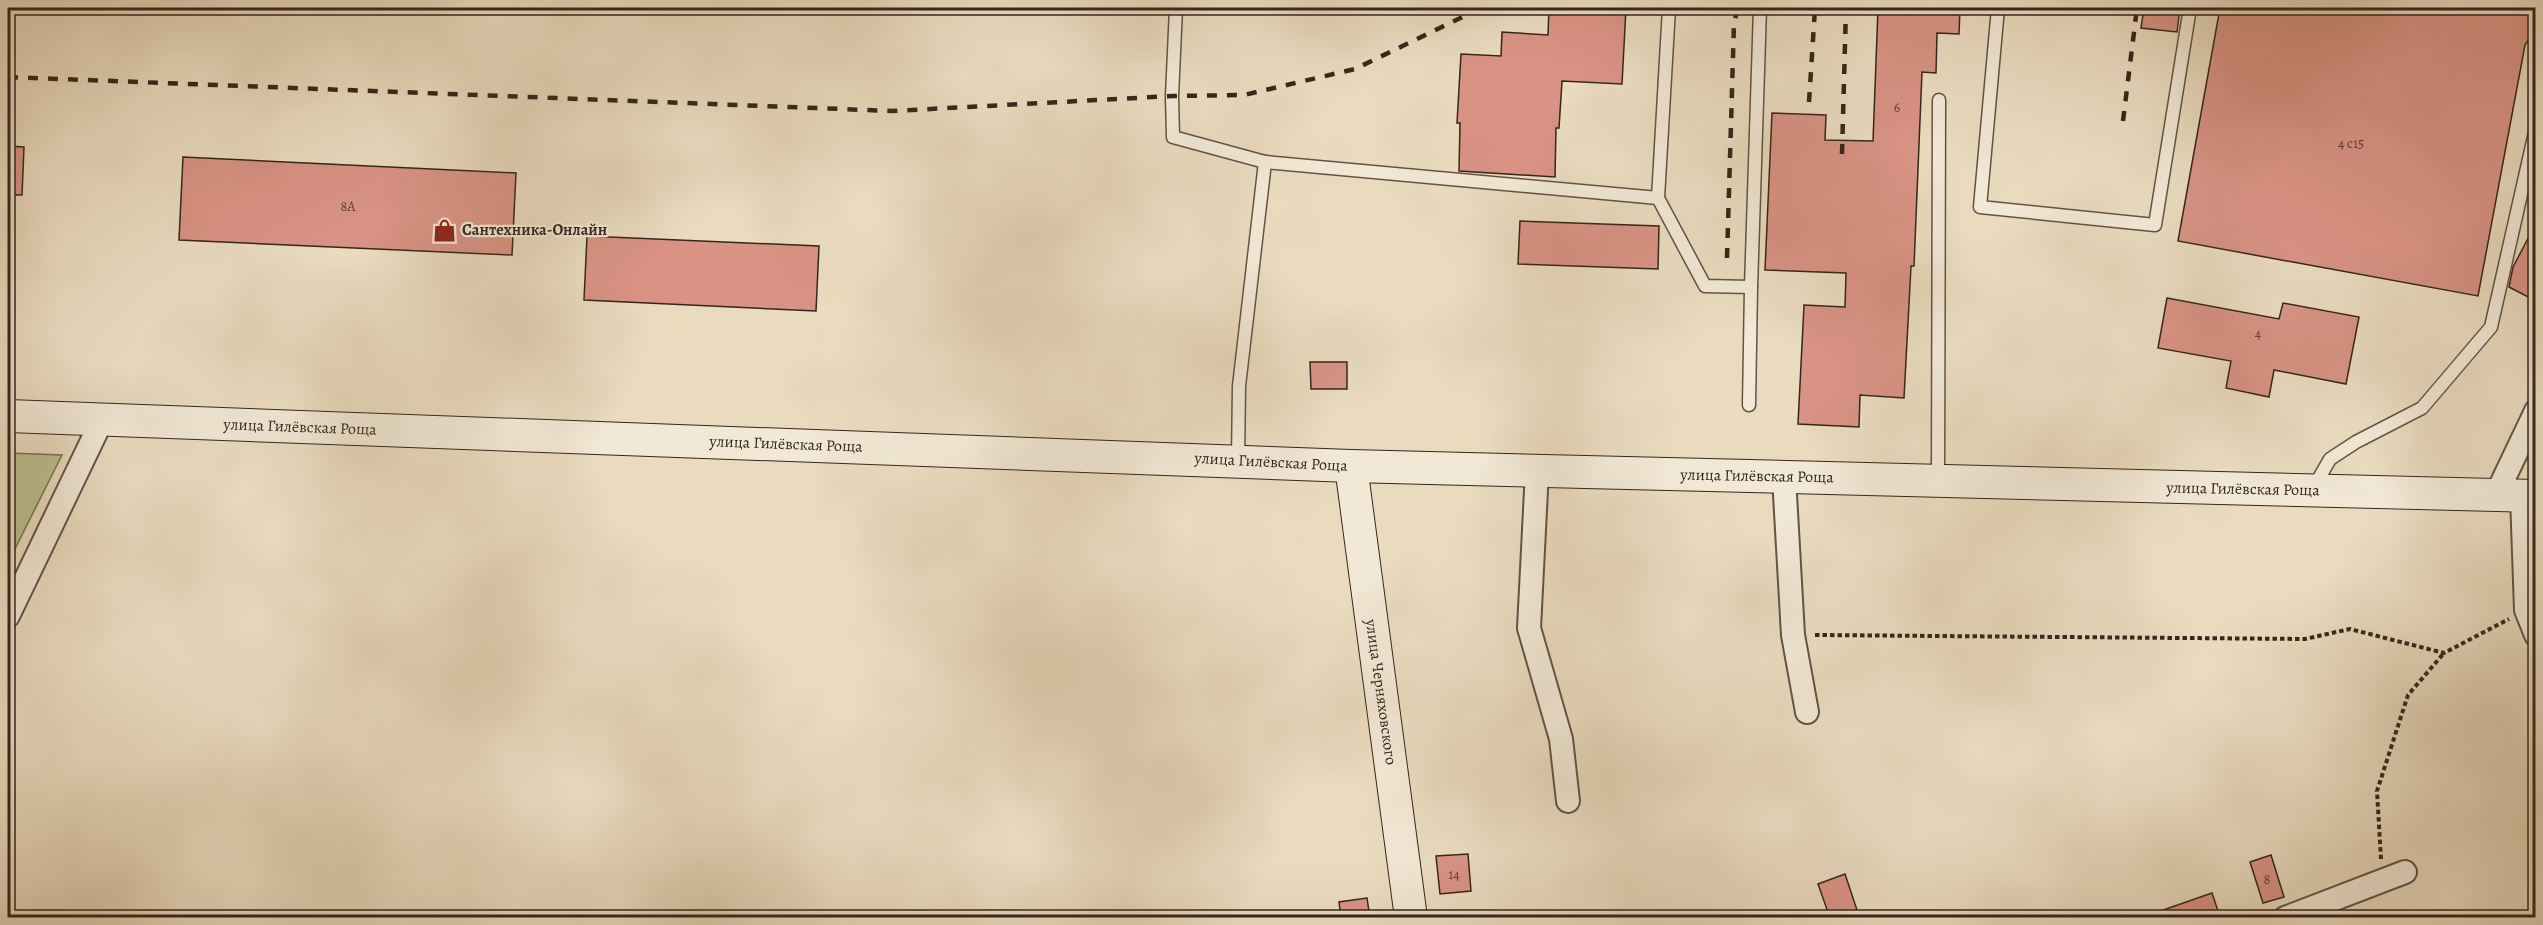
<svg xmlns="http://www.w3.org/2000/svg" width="2543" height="925" viewBox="0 0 2543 925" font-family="Alegreya,serif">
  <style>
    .green { fill: #bcbe8f; stroke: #787256; stroke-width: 1.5 }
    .building { fill: #d99385; stroke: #34261d; stroke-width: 1.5 }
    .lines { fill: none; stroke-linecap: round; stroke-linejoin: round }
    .lane-casing { stroke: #625346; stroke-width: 15 }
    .street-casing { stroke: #625346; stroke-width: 26 }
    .secondary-casing { stroke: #34261d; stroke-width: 34 }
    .path { stroke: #34261d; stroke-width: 4; stroke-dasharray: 4.5 3; stroke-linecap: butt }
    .lane { stroke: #f1e8d5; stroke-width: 12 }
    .street { stroke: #f1e8d5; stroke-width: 22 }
    .secondary { stroke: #f1e8d5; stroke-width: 32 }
    .rail { stroke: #34261d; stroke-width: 4.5; stroke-dasharray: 10 10; stroke-linecap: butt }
    .labels { text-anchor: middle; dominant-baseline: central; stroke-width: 4.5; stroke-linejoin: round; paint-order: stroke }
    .number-label { font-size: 14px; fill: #5d4137 }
    .poi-label { font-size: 16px; font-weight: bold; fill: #34261d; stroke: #f1e8d5; text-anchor: start }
    .street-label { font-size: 16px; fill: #34261d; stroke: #f1e8d5 }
  </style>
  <rect width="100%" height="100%" fill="#eadbbf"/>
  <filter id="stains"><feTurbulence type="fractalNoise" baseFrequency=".00333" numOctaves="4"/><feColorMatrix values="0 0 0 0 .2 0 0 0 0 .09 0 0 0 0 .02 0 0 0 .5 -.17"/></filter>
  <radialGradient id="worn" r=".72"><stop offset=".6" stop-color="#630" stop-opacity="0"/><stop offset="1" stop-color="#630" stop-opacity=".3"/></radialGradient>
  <path class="green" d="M8 453 62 455 8 563Z"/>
  <g class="building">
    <path d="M1549 8H1626L1622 84 1562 81 1559 128H1556L1555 177 1459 171 1460 123H1457L1461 54 1501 56 1502 32 1548 35Z"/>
    <path d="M1878 8H1960L1959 34 1937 33 1936 73 1922 72 1914 266H1911L1904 398 1860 395 1859 427 1798 424 1804 305 1845 307 1846 273 1765 270 1772 113 1826 115 1825 140 1873 141Z"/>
    <path d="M2144 8H2180L2177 32 2141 28Z"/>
    <path d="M2220 8H2535V30L2525 45 2478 296 2178 241Z"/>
    <path d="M8 146 24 147 22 195H8Z"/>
    <path d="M183 157 516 173 512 255 179 240Z"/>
    <path d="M1520 221 1659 226 1658 269 1518 264Z"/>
    <path d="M2535 225V288L2530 298 2509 287 2513 267Z"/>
    <path d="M587 236 819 246 816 311 584 300Z"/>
    <path d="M2167 298 2279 319 2283 303 2359 317 2346 384 2274 370 2269 397 2226 388 2231 361 2158 348Z"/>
    <path d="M1310 362H1347V389H1311Z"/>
    <path d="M1468 854 1471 891 1440 894 1436 856Z"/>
    <path d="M2271 855 2284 897 2263 903 2250 862Z"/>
    <path d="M1845 874 1858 913 1844 918H1830L1818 884Z"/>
    <path d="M2212 893 2219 914 2210 918H2150L2149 915Z"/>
    <path d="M1367 898 1370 918H1341L1339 902Z"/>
  </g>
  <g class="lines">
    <defs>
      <g id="lane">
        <path d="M1176 8 1172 96 1173 137 1265 162 1239 386 1238 460"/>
        <path d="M1998 8 1980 207 2155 225 2190 8"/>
        <path d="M1265 162 1658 198 1669 8"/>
        <path d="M1658 198 1705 286 1751 287 1760 8"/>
        <path d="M1749 405 1751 287"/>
        <path d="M1938 480 1939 100"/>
        <path d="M2314 487 2330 459 2356 442 2422 408 2491 327 2536 128"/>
      </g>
      <g id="street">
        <path d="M1537 471 1529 628 1561 739 1568 801"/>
        <path d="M1784 477 1793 635 1807 712"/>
        <path d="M2496 495 2536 411"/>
        <path d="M2522 496 2526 610 2536 635"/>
        <path d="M8 616 102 420"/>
        <path d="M2285 918 2405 872"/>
      </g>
      <g id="secondary">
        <path d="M8 416 1351 466 2536 496"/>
        <path d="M1351 466 1411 918"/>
      </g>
    </defs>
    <use href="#lane" class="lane-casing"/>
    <use href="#street" class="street-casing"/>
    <use href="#secondary" class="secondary-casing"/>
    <g class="path">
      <path d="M1815 635 2305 639 2350 629 2444 653 2509 619"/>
      <path d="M2381 859 2377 791 2408 695 2444 653"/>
    </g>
    <use href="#lane" class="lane"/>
    <use href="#street" class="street"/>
    <use href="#secondary" class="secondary"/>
    <g class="rail">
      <path d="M8 77 893 111 1172 96 1244 95 1355 69 1481 8"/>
      <path d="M1809 102 1815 8"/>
      <path d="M2123 121 2137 8"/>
      <path d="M1842 154 1846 8"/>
      <path d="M1727 258 1734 23 1738 8"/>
    </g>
  </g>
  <defs>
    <symbol id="shop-bare" viewBox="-9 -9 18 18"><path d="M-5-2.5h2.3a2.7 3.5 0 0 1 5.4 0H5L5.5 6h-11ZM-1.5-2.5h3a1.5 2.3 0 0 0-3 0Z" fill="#8f2418" stroke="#f1e8d5" stroke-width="2.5" paint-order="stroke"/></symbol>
  </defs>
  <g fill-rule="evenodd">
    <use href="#shop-bare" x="428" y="214" width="33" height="33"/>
  </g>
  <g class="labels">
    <g class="number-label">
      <text x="1897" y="107">6</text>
      <text x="2351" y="143">4 с15</text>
      <text x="348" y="206">8А</text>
      <text x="2258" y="333">4</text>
      <text x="1454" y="874">14</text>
      <text x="2267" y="879">8</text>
    </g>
    <g class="poi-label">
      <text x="462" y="230">Сантехника-Онлайн</text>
    </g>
    <g class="street-label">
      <text transform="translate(300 427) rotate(2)">улица Гилёвская Роща</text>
      <text transform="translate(786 444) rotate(2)">улица Гилёвская Роща</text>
      <text transform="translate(1271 462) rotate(3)">улица Гилёвская Роща</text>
      <text transform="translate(1757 476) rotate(1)">улица Гилёвская Роща</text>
      <text transform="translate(2243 489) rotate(1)">улица Гилёвская Роща</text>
      <text transform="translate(1381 692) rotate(82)">улица Черняховского</text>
    </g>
  </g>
  <rect width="2543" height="925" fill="none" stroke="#eadbbf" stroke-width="30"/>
  <rect x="9" y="9" width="2525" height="907" fill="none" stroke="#34261d" stroke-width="3"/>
  <rect x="15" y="15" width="2513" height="895" fill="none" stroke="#34261d" stroke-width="1.5"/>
  <rect width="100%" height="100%" filter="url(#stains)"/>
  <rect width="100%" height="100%" fill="url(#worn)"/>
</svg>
